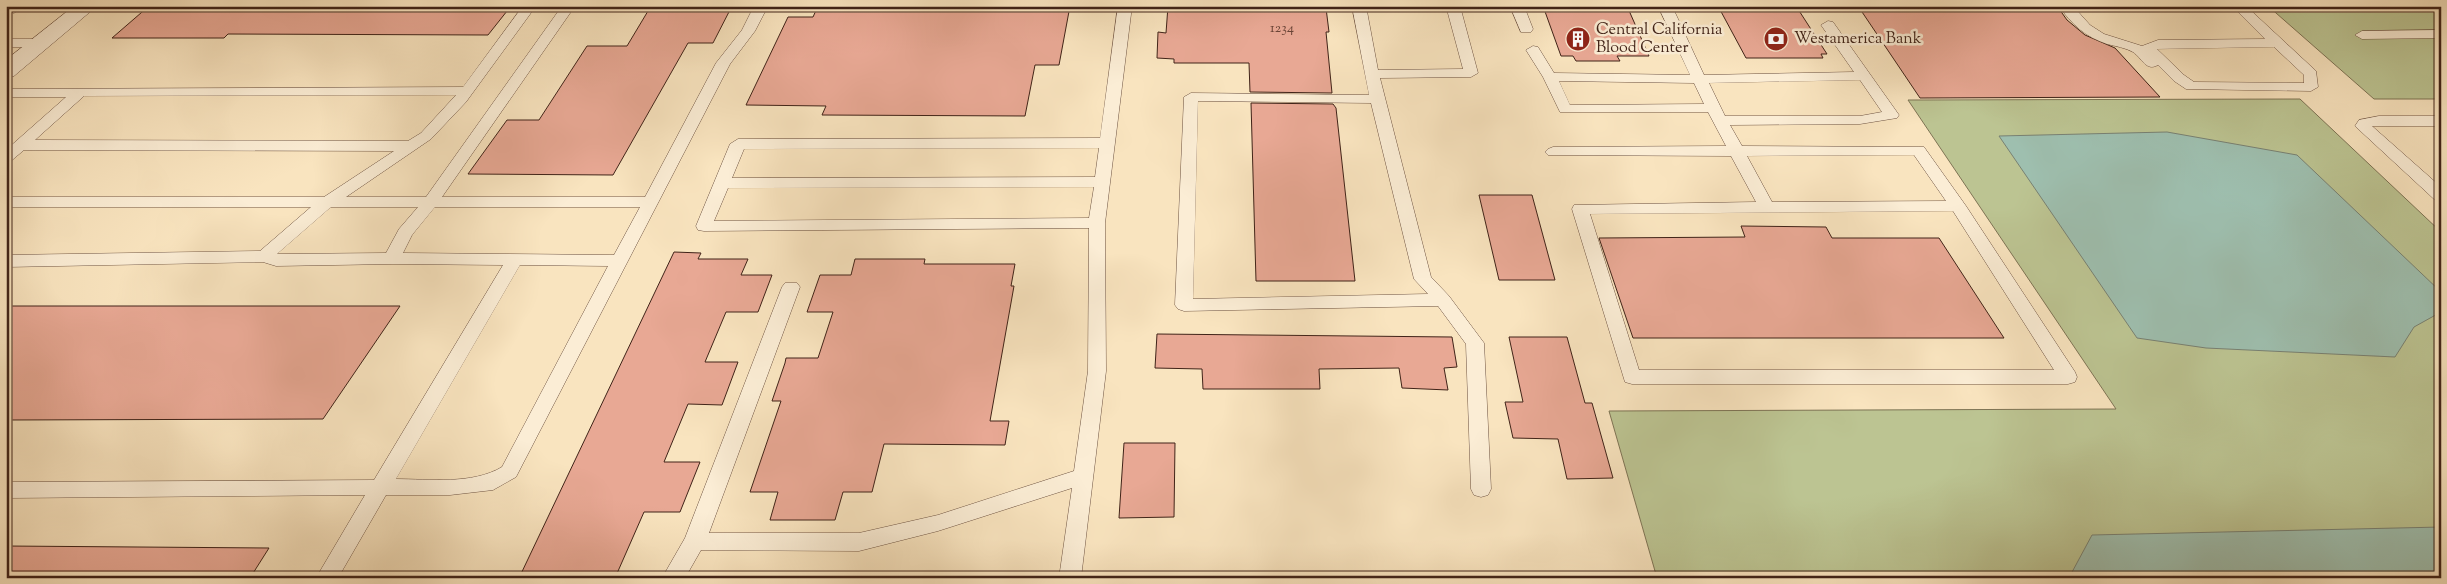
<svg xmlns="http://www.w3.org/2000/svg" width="2447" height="584" viewBox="0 0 2447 584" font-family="'Sorts Mill Goudy',serif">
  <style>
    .green { fill: #bcc492; stroke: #7e7455 }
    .water { fill: #9ebfaf; stroke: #788173 }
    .building { fill: #e8a894; stroke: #402318 }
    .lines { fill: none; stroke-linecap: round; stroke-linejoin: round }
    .lane-casing { stroke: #6e5342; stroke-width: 1 }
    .street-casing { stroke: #6e5342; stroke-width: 1 }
    .lane { fill: #fbedd5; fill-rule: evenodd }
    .street { fill: #fbedd5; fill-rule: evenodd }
    .labels { text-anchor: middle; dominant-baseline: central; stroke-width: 5; stroke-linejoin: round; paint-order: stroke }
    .far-number-label { font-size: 14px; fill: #6a4437 }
    .far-poi-label { font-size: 16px; fill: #402318; stroke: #fbedd5; text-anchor: start }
  </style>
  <rect width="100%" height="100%" fill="#f9e4bf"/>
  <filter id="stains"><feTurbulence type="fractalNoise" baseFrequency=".004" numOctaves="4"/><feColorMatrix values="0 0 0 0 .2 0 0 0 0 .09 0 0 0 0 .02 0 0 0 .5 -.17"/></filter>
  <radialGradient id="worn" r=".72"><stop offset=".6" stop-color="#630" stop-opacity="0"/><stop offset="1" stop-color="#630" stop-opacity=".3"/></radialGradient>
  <g class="green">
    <path d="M2268 6H2441V99H2374Z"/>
    <path d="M2300 99 2441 232V578H1657L1609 411 2116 409 1908 100Z"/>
  </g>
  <g class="water">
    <path d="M2167 132 2297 155 2441 292V312L2414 327 2395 357 2206 348 2137 338 1999 136Z"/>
    <path d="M2441 527V578H2078L2071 574 2092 535Z"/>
  </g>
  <g class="building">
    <path d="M149 6H511L488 35 228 34 224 38H112Z"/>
    <path d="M651 6H732L713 43H688L613 175 468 174 507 120H539L587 46H627Z"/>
    <path d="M818 6H1070L1059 65H1035L1025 116 822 115 826 106 746 105 788 17H813Z"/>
    <path d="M1168 6 1326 8 1329 32H1326L1332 93 1250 92 1249 63H1174V59L1157 58 1158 32 1166 33Z"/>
    <path d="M1543 6H1627L1649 56H1617L1620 61H1576L1573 56H1561Z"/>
    <path d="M1718 6H1796L1827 54H1821L1823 58H1746Z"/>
    <path d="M1858 6H2057L2067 20 2085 35 2115 48 2160 97 1920 98Z"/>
    <path d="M1251 103 1333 104 1336 108 1355 281H1256Z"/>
    <path d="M1479 195H1532L1555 280H1499Z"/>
    <path d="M1741 226 1826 227 1832 238H1939L2004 338H1633L1599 238 1745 237Z"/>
    <path d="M674 252 701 253 698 259H748L741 275H772L758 312H726L705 362H738L722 405 688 404 664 462H700L680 512H644L615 578H519Z"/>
    <path d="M855 259H925L924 264H1015L1011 286H1014L990 421H1009L1005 445 884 444 872 492H843L835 520H770L778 492H750L781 401H772L785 363 786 358H818L833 312H807L820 275H851Z"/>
    <path d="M6 306H400L323 419 6 420Z"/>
    <path d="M1157 334 1452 337 1457 367 1444 368 1448 390 1402 388 1399 368 1319 369 1320 389H1203L1202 369 1155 368Z"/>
    <path d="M1509 337H1567L1585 403H1592L1613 478 1567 479 1558 439 1513 438 1505 402H1523Z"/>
    <path d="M1124 443H1175L1174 517 1119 518Z"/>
    <path d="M6 546 269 548 250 578H6Z"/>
  </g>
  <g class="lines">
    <defs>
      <g id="lane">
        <path d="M9 6H24L14 13 9 12 7 9Z"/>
        <path d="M523 6H536L466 102 431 139 346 197H426L562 6H575L442 197H645L716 63 742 30 754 6H768L755 31 730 64 516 477 493 490 450 495H386L338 578H316L365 495 6 498V482L374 480 503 265 392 264 276 266 263 262 6 267V255L260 251 311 207H6V197H324L394 151 24 150 11 161 6 163V150L66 97H6V89L463 87ZM456 95 421 133 408 141 35 140 84 96ZM331 207H418L399 229 386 253 277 254ZM435 207H640L614 255 403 253 412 235ZM520 265 608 266 502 467C472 485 429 479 396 479Z"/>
        <path d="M1118 6H1132L1105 223 1106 371 1081 578H1059L1072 488 938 531 859 551 701 550 685 578H662L685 538 782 287 785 283H797L800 287 709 533H859L938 515 1074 471 1088 371 1089 228 704 231 698 230 696 226 730 144 738 139 1100 138ZM1099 148 1095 177 732 178 744 149ZM1094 187 1089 218 714 221 728 188Z"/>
        <path d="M1352 6H1366L1378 70 1463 69 1446 6H1460L1478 73 1471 77 1380 78 1431 277 1449 296 1484 343 1491 489 1488 495 1481 497 1474 495 1471 489 1466 344 1438 306 1184 311 1178 309 1175 305 1184 97 1191 93 1369 95ZM1198 101 1371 103 1414 279 1428 294 1193 299Z"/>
        <path d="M1510 6H1524L1533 29 1531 32H1521Z"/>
        <path d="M1658 6H1672L1704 75 1854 72 1821 25 1828 21 1833 22 1899 115 1897 118 1860 124 1730 125 1742 146 1924 147 1966 206 2075 372 2077 377 2075 382 2068 384H1632L1625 382 1572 209 1574 205 1756 202 1731 156 1548 155 1545 152 1548 149 1553 147 1726 146 1708 112H1560L1543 77 1526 50 1533 46 1538 47 1554 73 1690 75ZM1860 80 1882 112 1860 116H1725L1709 83ZM1559 81 1694 83 1704 104 1570 105ZM1914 155 1946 201 1772 202 1747 156ZM1953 211 2054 370H1639L1590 214Z"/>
        <path d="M2059 6H2073L2090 25 2104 34 2142 46 2158 40 2265 39 2232 6H2246L2316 71 2318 87 2311 91 2186 89 2174 81 2158 65C2146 72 2142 58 2133 52 2126 48 2115 46 2107 44 2086 37 2071 24 2059 6ZM2274 47 2304 75V83L2194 82 2184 75 2157 49Z"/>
        <path d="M2441 30V38L2362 39 2355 35 2362 31Z"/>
        <path d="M6 39H41L48 43 41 47H6Z"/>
        <path d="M2379 116H2441V126H2372L2441 187V201L2435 200 2355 126 2359 120Z"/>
      </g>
      <path id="street" d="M74 6H97L14 76 6 78V60Z"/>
    </defs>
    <use href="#lane" class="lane-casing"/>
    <use href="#street" class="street-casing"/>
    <use href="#lane" class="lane"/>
    <use href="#street" class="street"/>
  </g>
  <defs>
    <symbol id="building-disc" viewBox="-11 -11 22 22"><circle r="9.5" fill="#8f2418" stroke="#fbedd5"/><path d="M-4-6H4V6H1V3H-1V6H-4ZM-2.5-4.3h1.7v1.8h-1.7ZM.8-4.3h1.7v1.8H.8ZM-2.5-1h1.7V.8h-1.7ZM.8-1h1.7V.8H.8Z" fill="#fff"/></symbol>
    <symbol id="bank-disc" viewBox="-11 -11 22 22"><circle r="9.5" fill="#8f2418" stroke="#fbedd5"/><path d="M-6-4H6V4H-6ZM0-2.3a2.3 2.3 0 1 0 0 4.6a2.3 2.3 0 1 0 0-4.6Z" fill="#fff"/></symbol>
  </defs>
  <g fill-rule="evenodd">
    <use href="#building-disc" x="1564" y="25" width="28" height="28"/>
    <use href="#bank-disc" x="1762" y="25" width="28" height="28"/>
  </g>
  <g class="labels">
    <g class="far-number-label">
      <text x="1282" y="29">1234</text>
    </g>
    <g class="far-poi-label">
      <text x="1596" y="30">Central California<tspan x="1596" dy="18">Blood Center</tspan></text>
      <text x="1794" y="39">Westamerica Bank</text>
    </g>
  </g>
  <rect width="2447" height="584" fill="none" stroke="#f9e4bf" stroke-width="25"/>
  <rect x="8" y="8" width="2432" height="569" fill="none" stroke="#402318" stroke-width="2.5"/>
  <rect x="12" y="12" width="2422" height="559" fill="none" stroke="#402318"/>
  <rect width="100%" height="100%" filter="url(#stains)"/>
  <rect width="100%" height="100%" fill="url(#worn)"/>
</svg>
